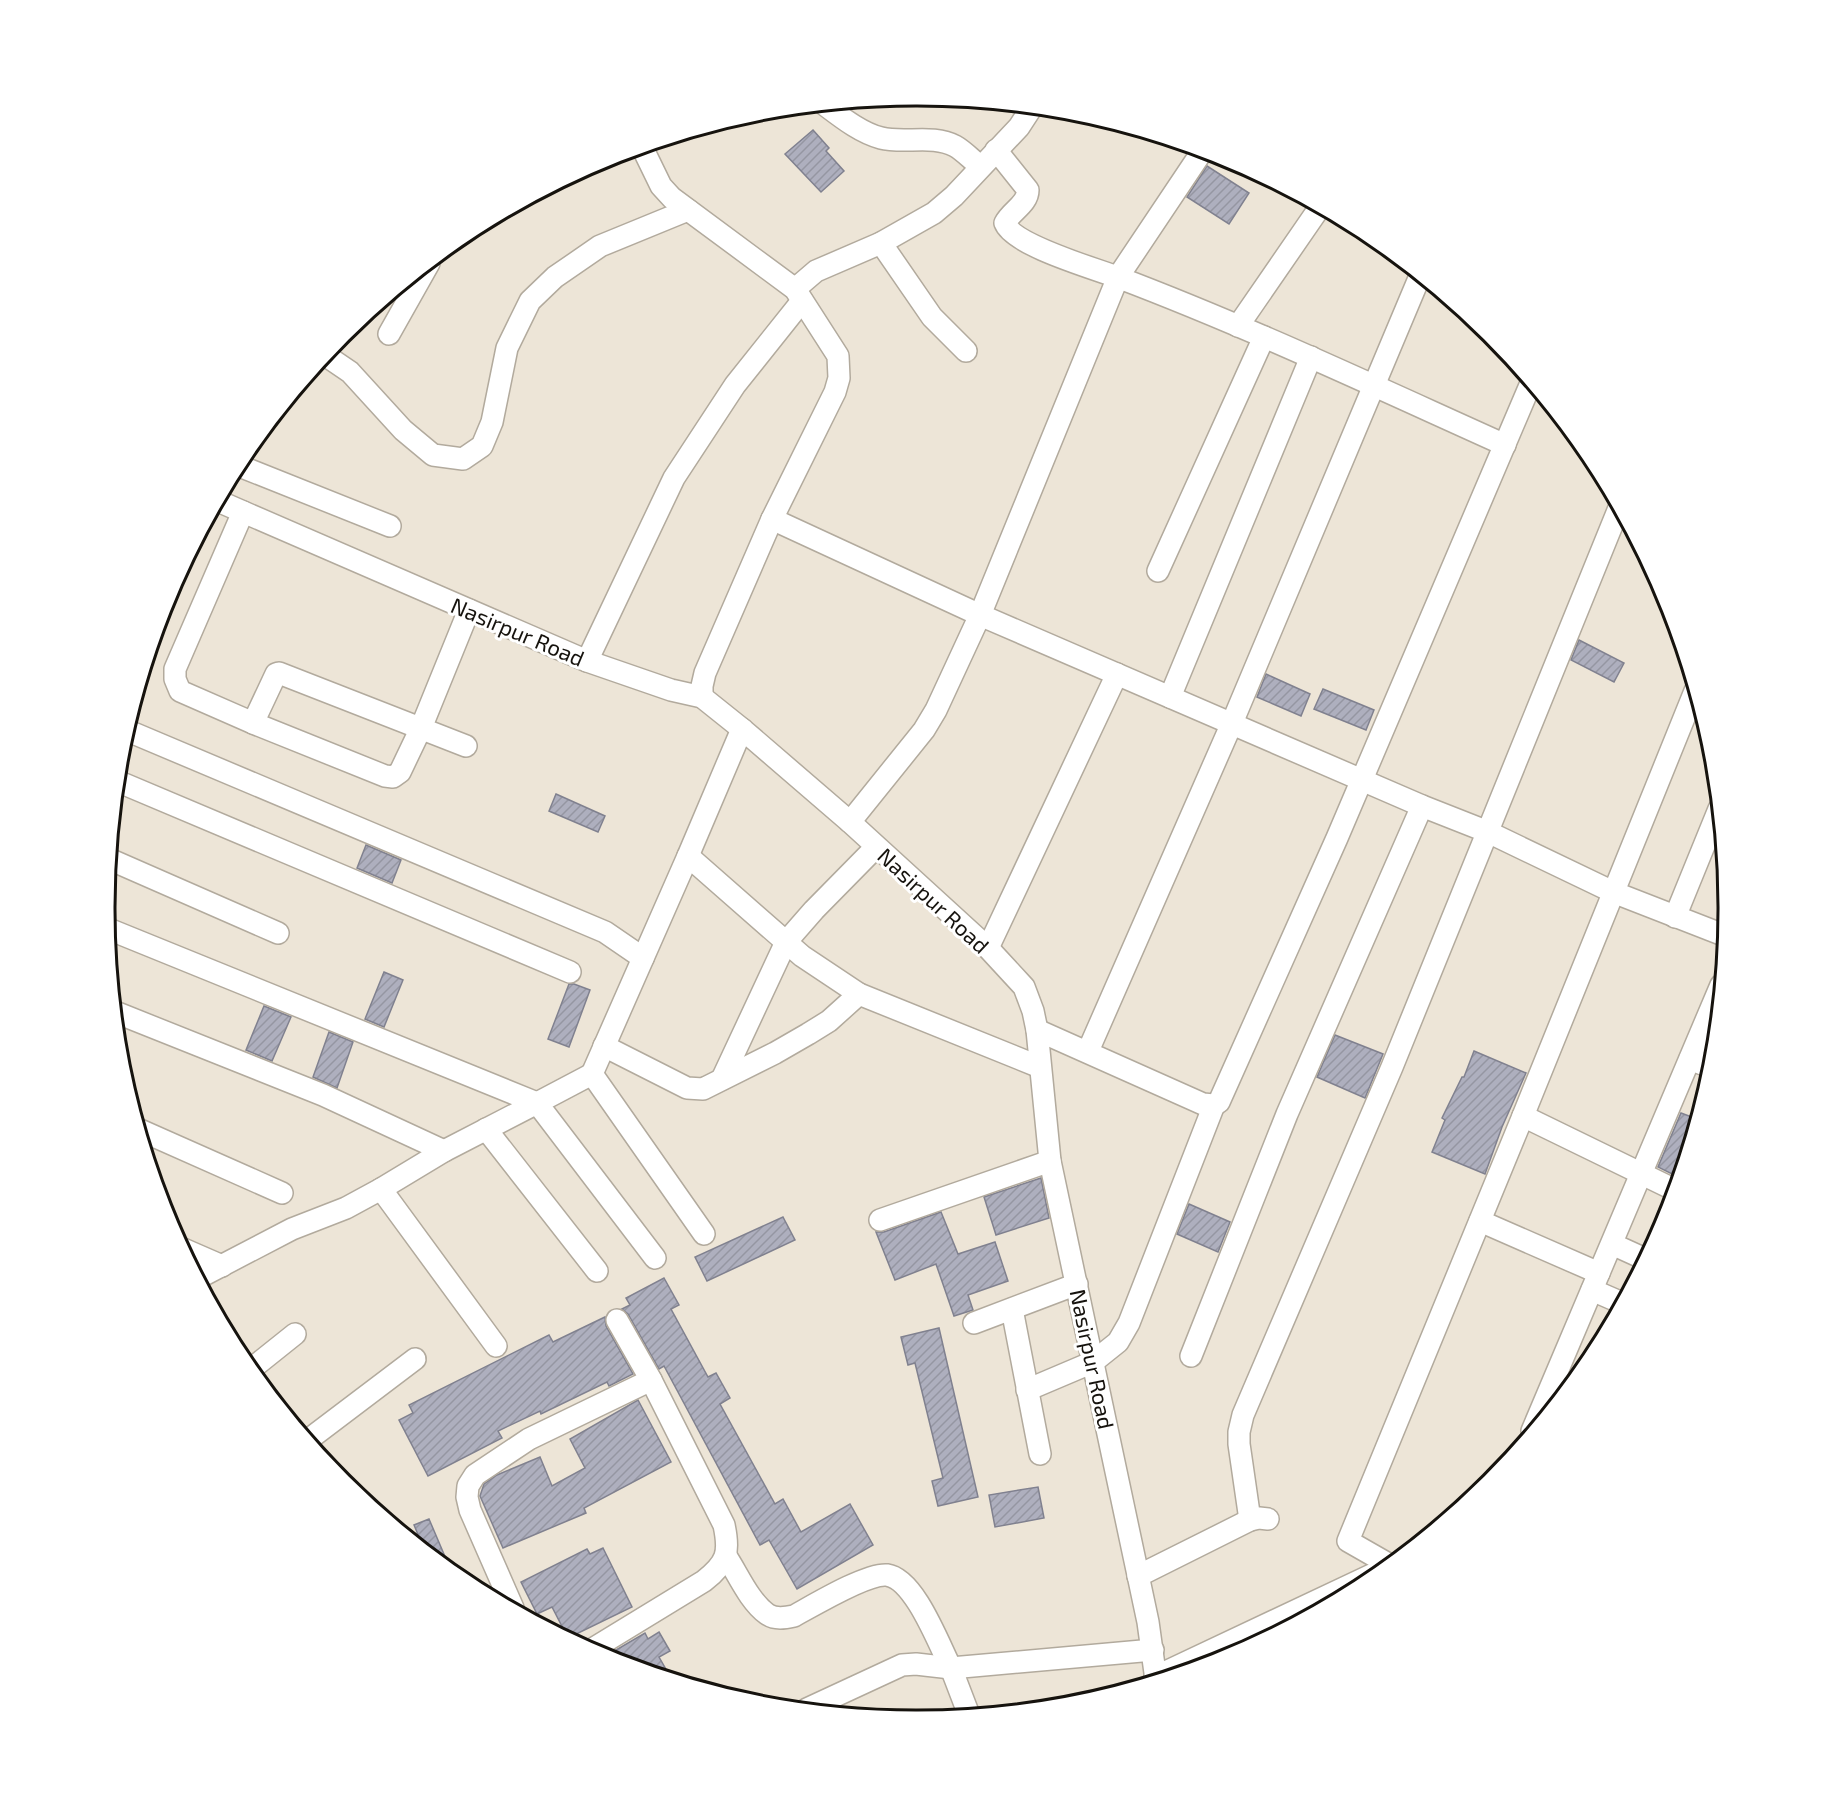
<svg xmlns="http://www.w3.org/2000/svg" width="1833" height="1816" viewBox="0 0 1833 1816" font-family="'Exo 2',sans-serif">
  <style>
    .building { fill: url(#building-hatch); stroke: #80818f; stroke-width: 1.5 }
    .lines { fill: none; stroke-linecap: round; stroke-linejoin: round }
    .street-casing { stroke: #b2aa9d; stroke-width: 24 }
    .street { stroke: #fff; stroke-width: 21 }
    .labels { text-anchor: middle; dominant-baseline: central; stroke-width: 6; stroke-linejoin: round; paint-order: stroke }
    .street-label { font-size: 22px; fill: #16130e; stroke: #fff }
    .rim { fill: none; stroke: #16130e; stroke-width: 3 }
  </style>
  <defs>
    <pattern id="building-hatch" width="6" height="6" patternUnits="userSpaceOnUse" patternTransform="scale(1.5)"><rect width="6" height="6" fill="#aeafbe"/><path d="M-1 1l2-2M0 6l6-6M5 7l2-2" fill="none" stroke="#9596a2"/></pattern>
  </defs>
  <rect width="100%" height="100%" fill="#ede5d7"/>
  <g class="building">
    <path d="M813 130 829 148 826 151 844 171 821 192 785 154Z"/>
    <path d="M1207 166 1249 193 1229 224 1187 197Z"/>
    <path d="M1579 640 1624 663 1614 682 1571 660Z"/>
    <path d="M1266 674 1310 694 1301 716 1257 697Z"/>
    <path d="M1323 689 1374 710 1366 730 1314 709Z"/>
    <path d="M556 794 605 816 598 832 549 811Z"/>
    <path d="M366 845 401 860 392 883 357 868Z"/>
    <path d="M384 972 403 980 384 1027 365 1019Z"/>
    <path d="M569 984H574L590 990 569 1047 548 1039Z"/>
    <path d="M264 1006 291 1017 272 1061 246 1050Z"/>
    <path d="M329 1032 353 1042 337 1088 313 1077Z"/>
    <path d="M1335 1035 1383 1054 1365 1098 1317 1077Z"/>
    <path d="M1474 1051 1526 1073 1502 1127 1485 1174 1432 1152 1445 1120 1442 1118 1462 1077H1464Z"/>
    <path d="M1681 1113 1697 1119 1678 1177 1658 1167Z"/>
    <path d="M1041 1178 1049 1218 996 1235 984 1197Z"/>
    <path d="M1189 1204 1230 1222 1218 1252 1177 1234Z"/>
    <path d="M941 1212 958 1254 995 1242 1008 1281 968 1295 973 1310 954 1316 936 1264 895 1280 876 1232H884Z"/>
    <path d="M783 1217 795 1240 707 1281 695 1257Z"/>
    <path d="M664 1278 679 1305 671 1309 708 1377 716 1373 730 1398 720 1404 775 1504 783 1499 801 1532 850 1504 873 1545 797 1589 769 1540 760 1545 664 1366 659 1369 628 1314 622 1309 630 1305 626 1298Z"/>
    <path d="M605 1317 606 1326 633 1374 609 1386 607 1382 541 1414 540 1411 498 1431 502 1438 428 1476 399 1420 413 1413 409 1405 549 1335 553 1342Z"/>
    <path d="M939 1328 978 1497 938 1506 932 1481 943 1478 915 1363 908 1365 901 1337Z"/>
    <path d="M638 1400 671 1462 584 1508 586 1513 503 1548 480 1496 484 1484 497 1475 540 1457 552 1486 585 1468 570 1439Z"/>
    <path d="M1038 1487 1044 1518 995 1527 989 1495Z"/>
    <path d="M429 1519 452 1573 413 1540 419 1537 414 1525Z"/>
    <path d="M603 1548 632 1607 568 1638 552 1607 537 1614 521 1582 587 1549 590 1554Z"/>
    <path d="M659 1632 670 1651 659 1657 671 1678 604 1657 645 1633 648 1639Z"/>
  </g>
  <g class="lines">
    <defs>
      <g id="street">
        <path d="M825 105C841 117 861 133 881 138 904 144 933 134 955 146 964 151 972 160 980 166"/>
        <path d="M642 147 661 186 672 198 795 289 838 356 839 378 835 392 772 519 705 673 702 686V697"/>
        <path d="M996 150 1028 190C1028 204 1011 211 1005 223 1013 245 1093 268 1117 277 1249 327 1376 387 1505 445"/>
        <path d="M881 243 932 317 966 351"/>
        <path d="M795 289 816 271 881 243 934 213 954 196 1019 127 1032 107"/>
        <path d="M1238 326 1320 207"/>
        <path d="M389 334 429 263"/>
        <path d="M325 355 350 372 403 430 433 455 463 459 482 446 492 422 507 348 530 301 555 277 600 246 688 210"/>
        <path d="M237 465 390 526"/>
        <path d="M218 501 587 661 671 690 702 697 742 729 850 822 988 948 1024 987 1033 1011 1037 1030 1050 1161 1148 1622 1156 1680"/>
        <path d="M243 512 175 669V679L180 691 253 723 385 776 393 777 400 772 421 728 469 610"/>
        <path d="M772 519 980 615 1422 806 1488 832 1613 892 1726 936"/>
        <path d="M1158 571 1264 337"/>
        <path d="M587 661 674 478 735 385 802 301"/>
        <path d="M1170 697 1311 357"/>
        <path d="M253 723 276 674 279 673 466 746"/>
        <path d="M126 730 605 932 643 958"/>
        <path d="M117 781 570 972"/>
        <path d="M850 822 924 730 936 710 980 615 1118 277 1203 150"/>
        <path d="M688 856 742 729"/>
        <path d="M109 859 278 933"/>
        <path d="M1675 917 1719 809"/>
        <path d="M106 928 537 1103 444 1151 381 1189 346 1208 292 1229 198 1278"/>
        <path d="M988 948 1117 674"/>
        <path d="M115 1012 323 1095 444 1151"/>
        <path d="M1037 1030 1203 1104 1214 1105 1219 1102 1337 838 1531 383"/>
        <path d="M604 1046 687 1088 703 1089 775 1053 808 1034 829 1021 859 994"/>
        <path d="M1088 1051 1232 723 1420 276"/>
        <path d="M1690 1059 1712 1068"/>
        <path d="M592 1074 688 856 802 956 859 994 1040 1067"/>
        <path d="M722 1079 786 942 814 910 876 847"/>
        <path d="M1523 1116 1675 1190"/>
        <path d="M486 1129 597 1271"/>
        <path d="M140 1130 282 1193"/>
        <path d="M381 1189 496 1346"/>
        <path d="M880 1220 1050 1161"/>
        <path d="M1480 1221 1599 1273"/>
        <path d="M1612 1244 1645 1259"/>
        <path d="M183 1249 222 1266"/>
        <path d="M655 1258 537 1103 592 1074 704 1234"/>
        <path d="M1592 1290 1622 1303"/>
        <path d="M1012 1309 1040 1454"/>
        <path d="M974 1323 1077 1284"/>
        <path d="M1191 1356 1287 1114 1422 806"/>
        <path d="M250 1370 295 1334"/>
        <path d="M1027 1390 1093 1362 1118 1342 1129 1323 1214 1105"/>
        <path d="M1532 1431 1721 985"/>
        <path d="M308 1440 415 1359"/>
        <path d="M1250 1520 1239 1444V1432L1243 1415 1392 1067 1619 508"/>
        <path d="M726 1556C738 1574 749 1601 767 1614 775 1620 785 1618 794 1616 814 1605 867 1573 887 1575 915 1579 939 1645 951 1668"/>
        <path d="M1390 1565 1348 1541 1523 1116 1695 691"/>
        <path d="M1138 1576 1250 1520 1259 1518 1268 1519"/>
        <path d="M513 1608 470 1510 467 1497 468 1486 475 1475 529 1439 651 1380"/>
        <path d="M591 1650 704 1581C727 1563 730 1553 724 1525L651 1380 617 1320"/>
        <path d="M1155 1677 1384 1569"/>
        <path d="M807 1709 902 1665 916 1664 951 1668"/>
        <path d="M969 1715 951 1668 1153 1650"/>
      </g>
    </defs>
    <use href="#street" class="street-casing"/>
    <use href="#street" class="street"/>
  </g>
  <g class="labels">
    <g class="street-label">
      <text transform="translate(518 631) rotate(23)">Nasirpur Road</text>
      <text transform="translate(934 900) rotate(43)">Nasirpur Road</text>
      <text transform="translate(1093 1359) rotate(78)">Nasirpur Road</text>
    </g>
  </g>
  <path d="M0 0H1833V1816H0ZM916 106H917A801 801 0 0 1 1718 907V909A801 801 0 0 1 917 1710H916A801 801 0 0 1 115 909V907A801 801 0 0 1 916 106Z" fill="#fff" fill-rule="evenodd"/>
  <path class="rim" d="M916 106H917A801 801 0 0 1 1718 907V909A801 801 0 0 1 917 1710H916A801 801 0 0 1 115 909V907A801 801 0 0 1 916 106Z"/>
</svg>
